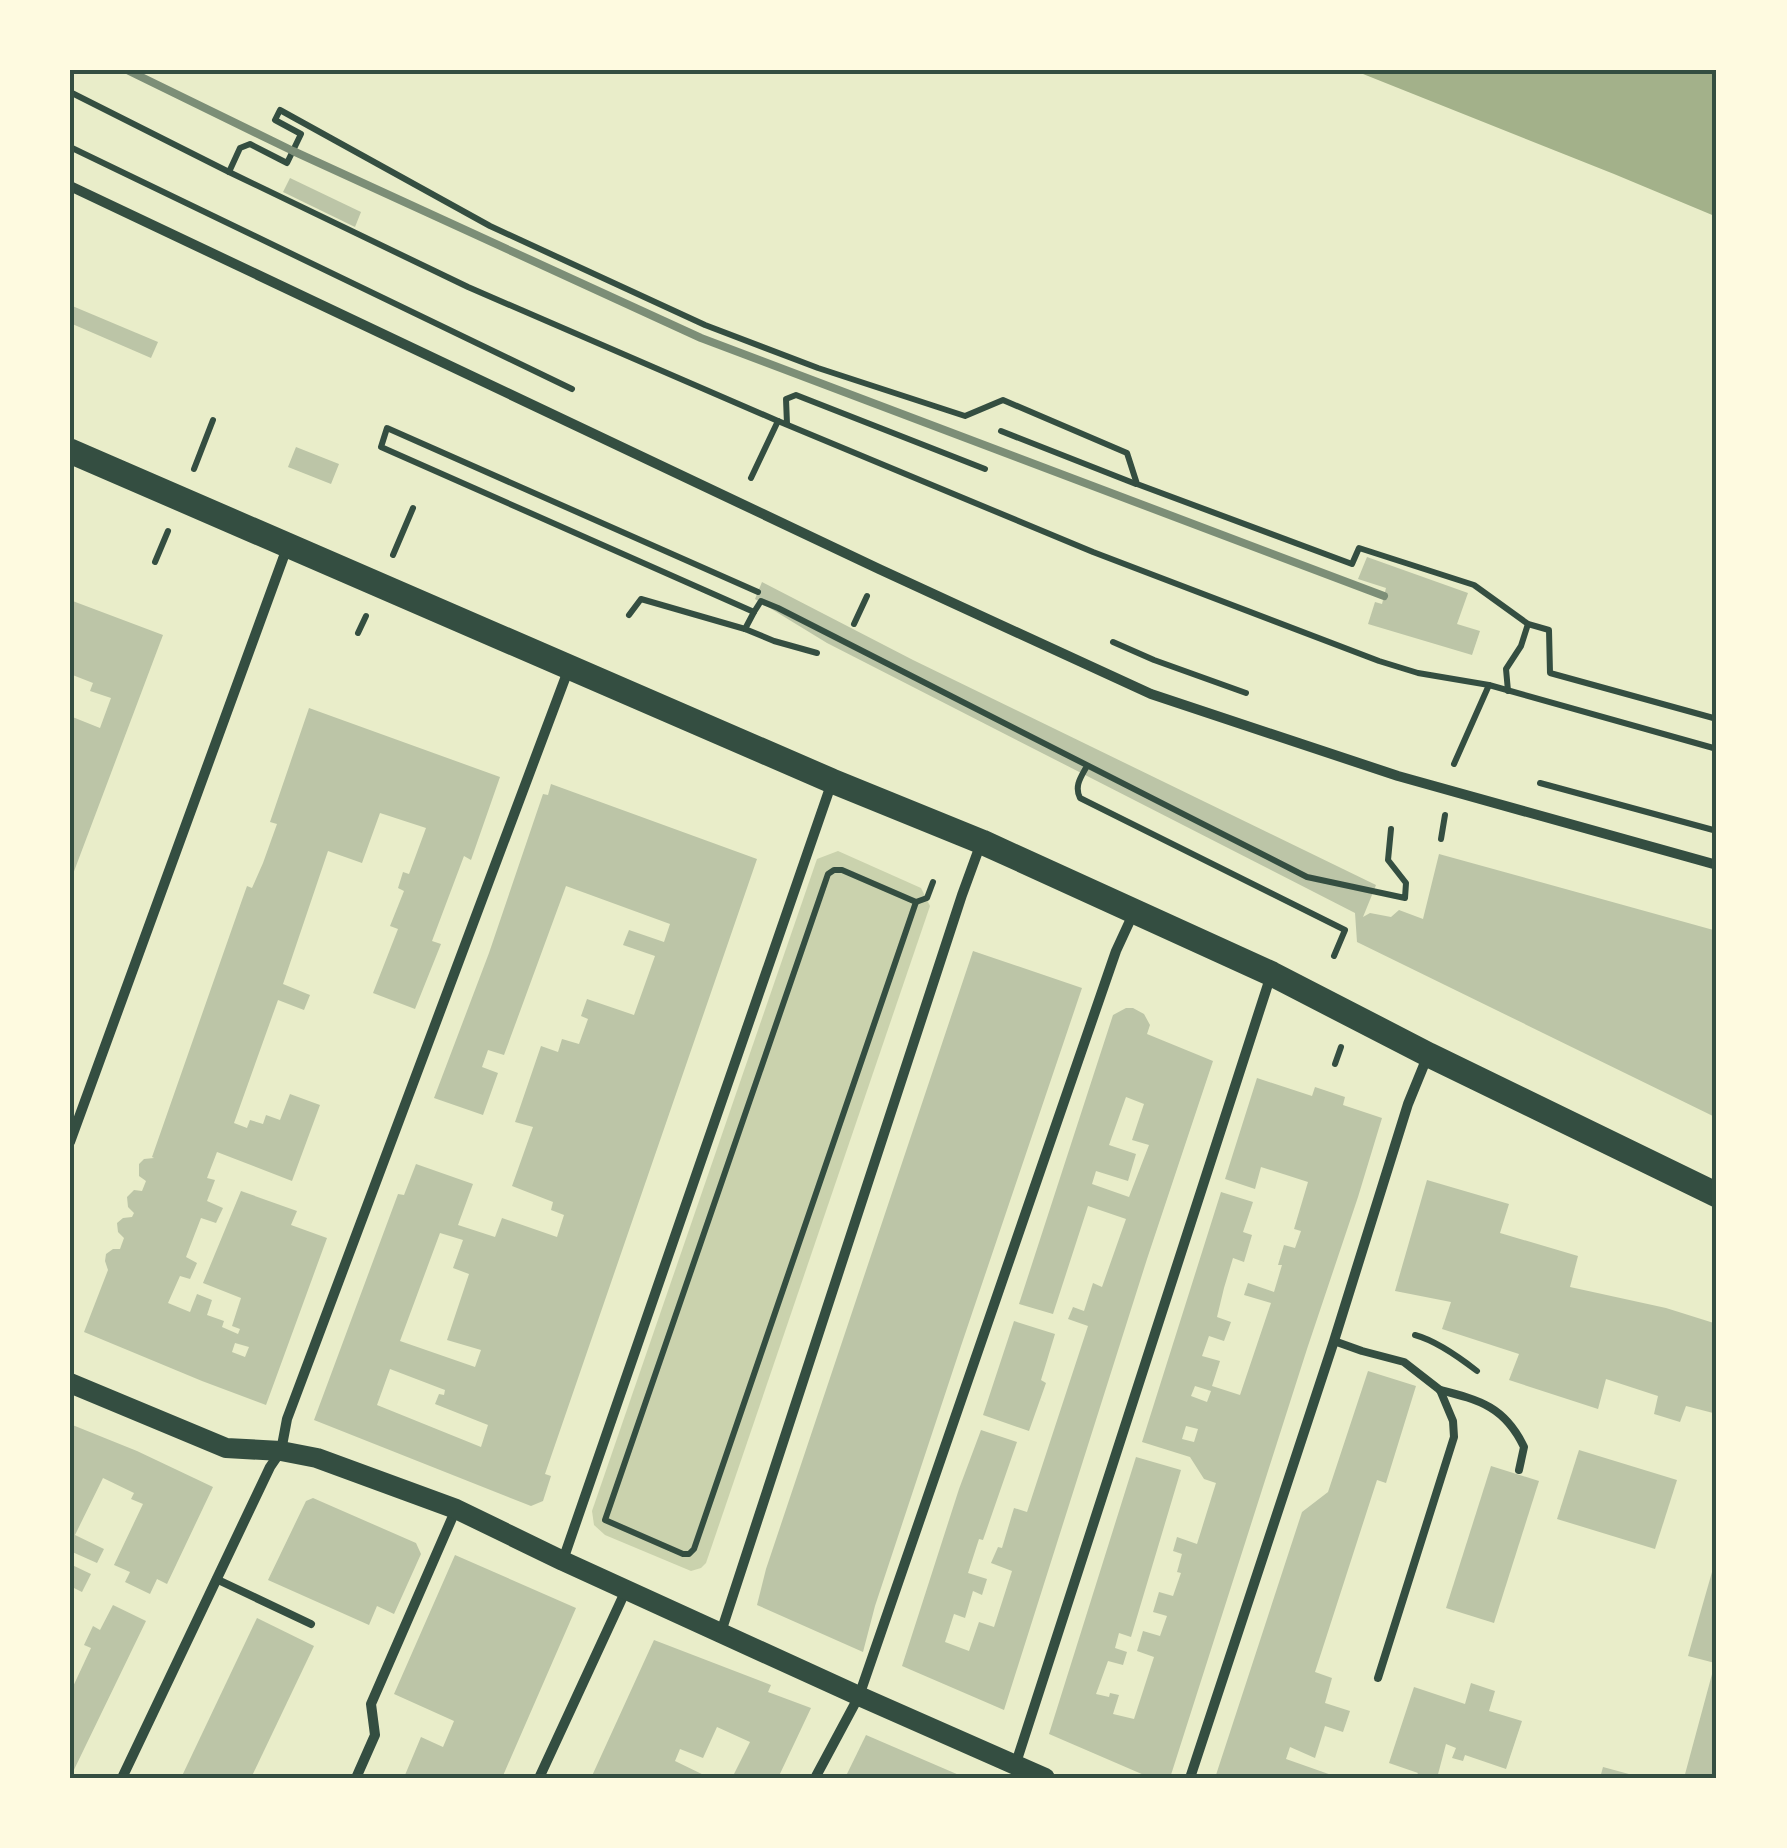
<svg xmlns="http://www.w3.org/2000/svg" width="1787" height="1848" viewBox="0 0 1787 1848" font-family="'Crimson Pro',serif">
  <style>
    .green { fill: #cad2ad }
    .water { fill: #a3b18a }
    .building { fill: #bcc5a7; fill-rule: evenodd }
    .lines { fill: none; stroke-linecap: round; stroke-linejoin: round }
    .path { stroke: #344e41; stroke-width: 6 }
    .service { stroke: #344e41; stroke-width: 8 }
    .minor { stroke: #344e41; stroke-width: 10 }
    .secondary { stroke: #344e41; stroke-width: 20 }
    .primary { stroke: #344e41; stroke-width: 25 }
    .rail { stroke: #7c8e77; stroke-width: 8 }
    .neatline { fill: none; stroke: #344e41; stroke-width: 4 }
  </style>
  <rect width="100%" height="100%" fill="#e9edc9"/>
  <path class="green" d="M838 851 921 888 930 906 706 1563 701 1568 691 1571 605 1535 594 1525 592 1511 817 859Z"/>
  <path class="water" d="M1353 70H1717V217L1614 174Z"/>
  <g class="building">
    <path d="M290 178 361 212 355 227 283 192Z"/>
    <path d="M70 305 158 342 151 358 70 323Z"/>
    <path d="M296 447 339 464 331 484 288 467Z"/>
    <path d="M1367 557 1468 593 1457 624 1480 631 1472 655 1368 624 1375 602 1382 604 1386 588 1358 579Z"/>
    <path d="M762 582 913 660 1376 885 1363 917 1370 913 1391 917 1399 910 1423 919 1439 854 1717 931V1118L1357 942 1355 913 827 643 755 599Z"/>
    <path d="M70 600 163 635 70 882V716L100 728 111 698 90 691 93 683 70 674Z"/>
    <path d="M309 708 500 777 471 860 464 856 432 941 441 944 415 1009 373 993 398 929 390 926 404 891 398 888 403 872 409 874 426 828 380 813 362 863 328 851 283 984 310 995 304 1010 278 1000 234 1123 247 1128 250 1120 263 1124 266 1115 280 1120 290 1094 320 1105 292 1181 217 1152 207 1178 215 1180 207 1201 223 1208 216 1223 201 1218 186 1257 197 1263 190 1279 180 1276 168 1303 190 1312 197 1294 212 1300 207 1315 224 1321 222 1327 238 1334 240 1329 232 1326 241 1298 203 1283 241 1191 297 1211 291 1225 327 1238 266 1405 202 1381 84 1332 108 1270 105 1261 106 1254 113 1249H120L124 1238 118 1232 117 1223 123 1218 132 1217 134 1213 128 1207 127 1197 134 1190 142 1191 146 1181 139 1176V1164L144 1159 154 1158 152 1157 242 900 247 886 252 888 263 863 277 824 270 822ZM235 1343 249 1347 245 1357 232 1352Z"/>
    <path d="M551 784 757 859 545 1474 551 1476 543 1501 531 1506 314 1420 398 1194 404 1195 416 1164 473 1184 458 1225 495 1237 502 1218 557 1237 564 1215 551 1210 553 1202 512 1186 533 1127 515 1122 541 1046 558 1052 562 1039 579 1044 588 1019 581 1016 587 999 634 1015 655 956 623 945 629 930 664 942 670 924 566 886 504 1055 488 1050 482 1067 498 1073 483 1115 434 1098 489 953 543 794 548 795ZM440 1233 463 1240 453 1268 469 1274 447 1340 481 1350 475 1367 400 1341ZM390 1369 445 1390 444 1395 439 1394 435 1404 488 1425 481 1447 377 1405Z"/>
    <path d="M973 951 1082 988 961 1346 875 1606 863 1652 757 1605 766 1569Z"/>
    <path d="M1126 1008H1133L1144 1014 1150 1025 1147 1034 1213 1061 1147 1259 1004 1710 902 1666 959 1489 981 1430 1017 1442 983 1540 979 1539 968 1573 987 1579 982 1595 973 1591 965 1618 954 1614 945 1642 969 1651 979 1622 994 1627 1012 1571 991 1563 998 1547 1002 1548 1014 1508 1027 1512 1088 1326 1068 1319 1073 1307 1084 1311 1093 1283 1102 1287 1126 1219 1088 1206 1053 1314 1019 1304 1113 1015ZM1126 1097 1144 1104 1132 1140 1149 1145 1129 1197 1092 1184 1096 1171 1128 1181 1136 1154 1109 1145Z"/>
    <path d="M1257 1078 1312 1096 1315 1087 1345 1097 1343 1105 1382 1118 1358 1197 1307 1349 1170 1778H1151L1049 1734 1136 1457 1181 1470 1131 1637 1119 1633 1115 1648 1127 1652 1123 1665 1108 1661 1096 1694 1109 1697 1110 1693 1119 1695 1113 1714 1134 1719 1154 1657 1137 1651 1143 1631 1160 1636 1167 1616 1153 1612 1159 1592 1173 1596 1181 1573 1177 1572 1182 1554 1173 1551 1177 1537 1197 1544 1216 1483 1204 1479 1190 1457 1142 1442 1221 1192 1253 1202 1243 1232 1252 1235 1244 1262 1233 1258 1224 1288 1217 1317 1231 1322 1224 1341 1209 1336 1202 1356 1220 1361 1212 1386 1240 1395 1271 1303 1244 1295 1248 1283 1274 1292 1282 1265H1278L1284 1245 1295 1248 1301 1231 1294 1229 1308 1182 1261 1167 1255 1189 1225 1179ZM1195 1386 1211 1391 1207 1402 1191 1396ZM1186 1426 1198 1429 1194 1442 1182 1439Z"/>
    <path d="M1427 1180 1509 1204 1500 1233 1578 1256 1570 1287 1666 1308 1717 1324V1414L1686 1406 1680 1422 1654 1414 1658 1396 1606 1379 1598 1409 1509 1380 1519 1354 1442 1329 1451 1302 1395 1291Z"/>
    <path d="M1014 1321 1055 1334 1041 1380 1046 1383 1029 1431 983 1415Z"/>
    <path d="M1368 1371 1416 1386 1386 1483 1377 1480 1315 1672 1332 1678 1325 1703 1350 1711 1343 1732 1325 1726 1315 1758 1290 1747 1286 1759 1340 1778H1215L1302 1512 1328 1492Z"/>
    <path d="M70 1424 137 1451 213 1487 167 1584 157 1579 150 1594 125 1582 130 1572 114 1565 143 1504 131 1499 134 1493 103 1478 75 1535 104 1549 97 1563 70 1551Z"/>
    <path d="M1579 1450 1677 1480 1655 1549 1557 1519Z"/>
    <path d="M1491 1466 1539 1481 1494 1623 1446 1608Z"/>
    <path d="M313 1498 416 1543 421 1554 394 1614 377 1606 369 1625 268 1580 306 1501Z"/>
    <path d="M455 1555 576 1608 502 1778H412L405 1775 421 1737 443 1747 454 1721 394 1694Z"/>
    <path d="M1716 1558 1717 1778H1684L1715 1663 1688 1656Z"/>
    <path d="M70 1564 91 1574 82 1592 70 1586Z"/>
    <path d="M113 1605 146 1621 70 1778V1693L91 1648 84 1645 93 1626 100 1630Z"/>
    <path d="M257 1618 314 1646 251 1778H181Z"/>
    <path d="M654 1640 771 1685 768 1692 811 1708 778 1778H732L750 1742 717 1727 703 1758 680 1749 675 1761 710 1778H591Z"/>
    <path d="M1471 1683 1495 1691 1489 1711 1522 1721 1506 1769 1465 1755 1463 1761 1452 1758 1456 1748 1446 1744 1437 1778H1422L1416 1776 1418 1773 1389 1763 1414 1687 1465 1704Z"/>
    <path d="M866 1735 966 1778H845Z"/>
    <path d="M1603 1767 1640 1777V1778H1600Z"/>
  </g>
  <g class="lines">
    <g class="path">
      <path d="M70 92 229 172 468 287 778 421 1093 552 1379 661 1418 673 1489 685 1717 749"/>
      <path d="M70 147 572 389"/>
      <path d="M229 172 240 148 250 144 287 163 301 134 275 120 280 110 490 226 705 325 818 368 965 416 1003 400 1127 453 1137 484 1352 564 1359 548 1474 585 1528 624 1549 630 1550 673 1717 719"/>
      <path d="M787 424 786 399 796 395 985 469"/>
      <path d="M1001 431 1136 484"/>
      <path d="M194 469 213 420"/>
      <path d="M751 478 778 421"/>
      <path d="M393 555 413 508"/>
      <path d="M155 562 168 531"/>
      <path d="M754 612 761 601 778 608 1307 877 1405 898 1406 883 1388 860 1391 829"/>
      <path d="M629 615 641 599 745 629 774 641 817 653"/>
      <path d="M854 624 867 596"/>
      <path d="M745 629 754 612 381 447 387 428 758 592"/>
      <path d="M358 633 366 616"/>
      <path d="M1113 642 1154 660 1246 693"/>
      <path d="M1508 691 1506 669 1521 646 1528 624"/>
      <path d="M1454 764 1489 685"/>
      <path d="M1087 766C1081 777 1074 786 1080 798L1345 930 1334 956"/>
      <path d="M1540 783 1717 831"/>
      <path d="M1441 839 1445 815"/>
      <path d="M834 870H842L916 902 694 1549 689 1554H683L605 1520 828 874Z"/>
      <path d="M916 902 927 898 933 882"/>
      <path d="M1335 1064 1341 1047"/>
      <path d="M1415 1335C1437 1341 1459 1357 1477 1371"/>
    </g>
    <g class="service">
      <path d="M1334 1341 1362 1351 1404 1362 1440 1390 1453 1421 1454 1437 1378 1678"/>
      <path d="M1440 1390C1480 1400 1505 1407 1524 1447L1519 1470"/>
      <path d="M216 1579 311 1624"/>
    </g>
    <g class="minor">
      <path d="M70 186 879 569 1151 694 1398 776 1717 865"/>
      <path d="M70 1142 288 545"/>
      <path d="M563 1560 832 782"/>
      <path d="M721 1632 962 895 981 843"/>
      <path d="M1015 1766 1271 975"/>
      <path d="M122 1778 270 1467 281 1451 287 1419 569 668"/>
      <path d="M356 1778 375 1735 371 1704 456 1509"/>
      <path d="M539 1778 626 1590"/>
      <path d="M815 1778 859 1696 1116 951 1134 912"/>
      <path d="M1190 1778 1334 1341 1408 1104 1428 1055"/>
    </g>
    <path class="secondary" d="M70 1383 226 1448 281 1451 317 1458 456 1509 563 1561 859 1696 1045 1778"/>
    <path class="primary" d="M70 451 832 781 982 842 1272 974 1429 1055 1717 1195"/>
    <path class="rail" d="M127 70 293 151 701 338 1384 596"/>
  </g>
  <rect width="1787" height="1848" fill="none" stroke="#fefae0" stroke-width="145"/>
  <rect x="72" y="72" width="1642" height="1704" class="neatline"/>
</svg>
